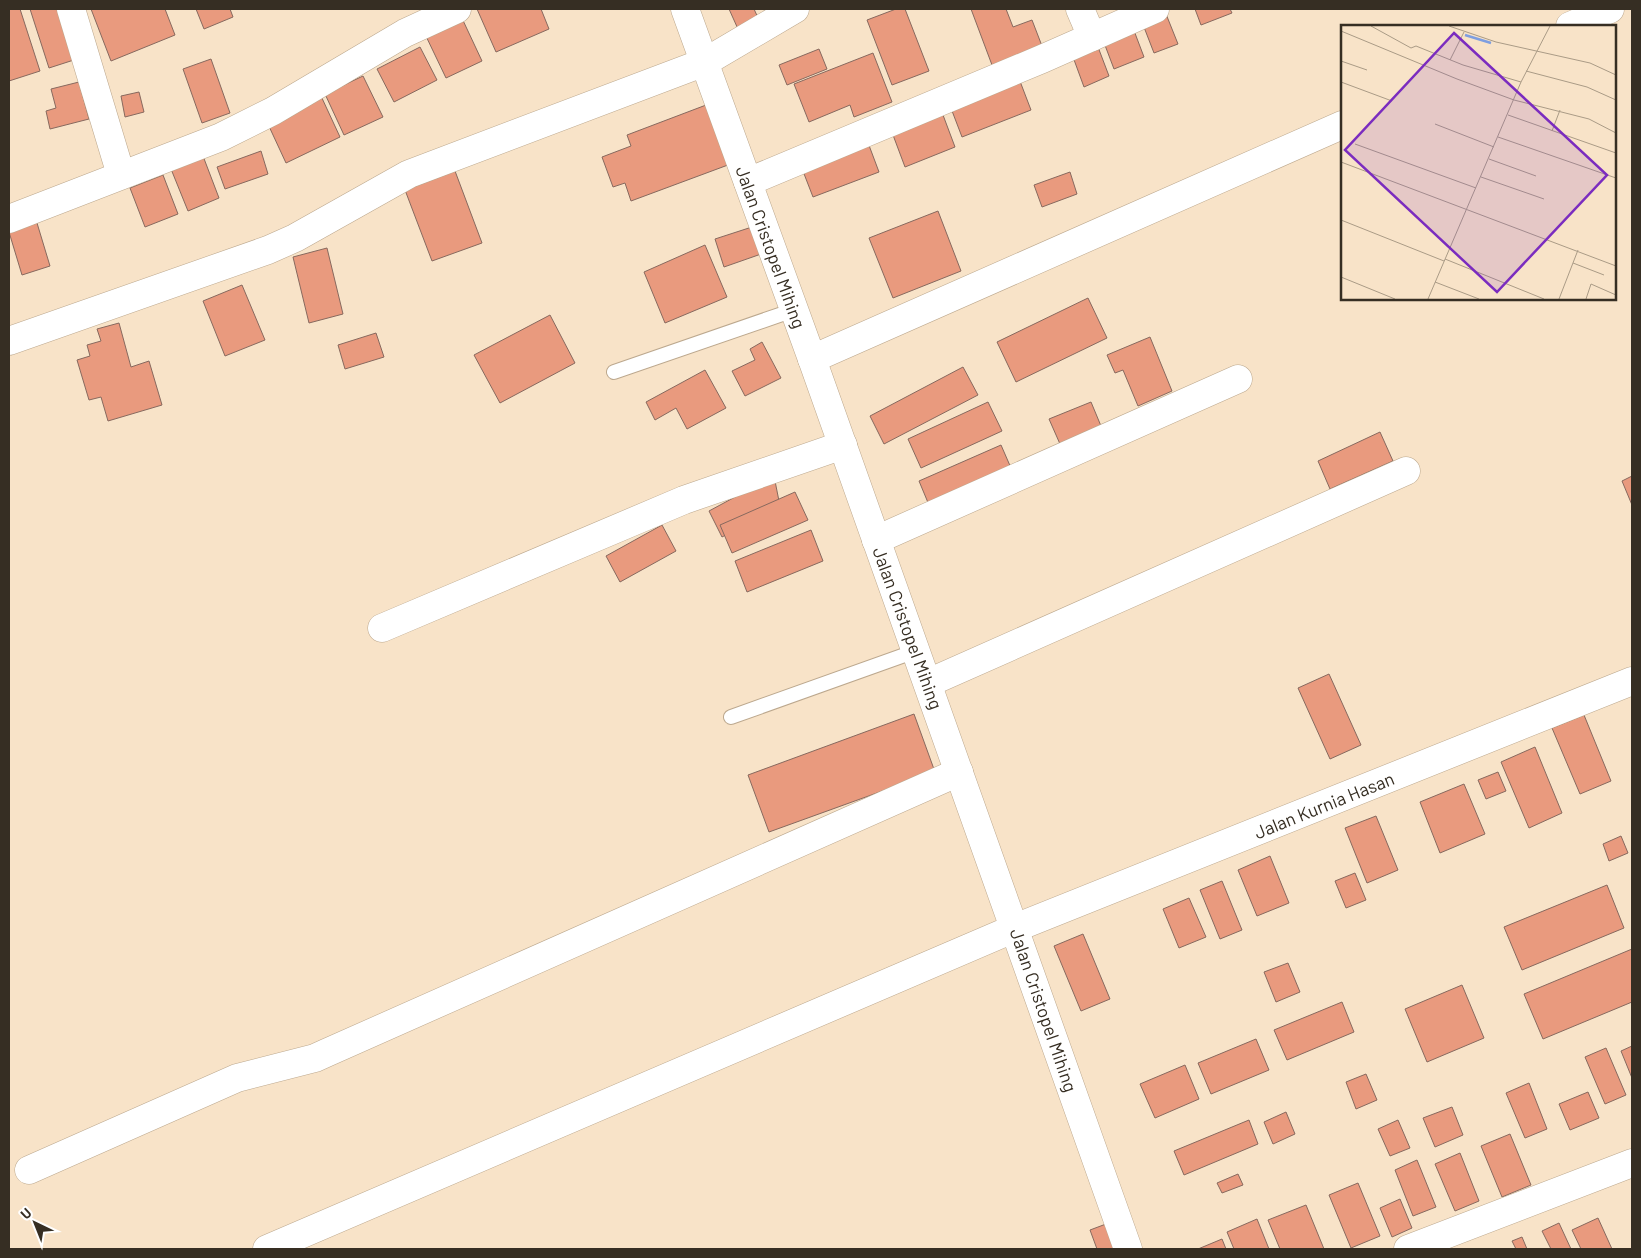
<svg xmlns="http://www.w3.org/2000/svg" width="1641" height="1258" viewBox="0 0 1641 1258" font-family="Barlow,sans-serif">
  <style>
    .building { fill: #e99a7e; stroke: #87695e }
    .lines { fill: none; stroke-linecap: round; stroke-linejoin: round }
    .service-casing { stroke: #bca88e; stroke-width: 16 }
    .minor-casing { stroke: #bca88e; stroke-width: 29 }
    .tertiary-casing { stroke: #bca88e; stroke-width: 29 }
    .service { stroke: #fff; stroke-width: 14 }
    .minor { stroke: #fff; stroke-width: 28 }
    .tertiary { stroke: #fff; stroke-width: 28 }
    .labels { text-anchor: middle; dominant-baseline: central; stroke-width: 4.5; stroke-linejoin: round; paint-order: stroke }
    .street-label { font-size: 18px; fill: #362e23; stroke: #fff }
    .inset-river { fill: none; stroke: #7e9ee0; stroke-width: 2.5 }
    .inset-road { fill: none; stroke: #aa9b86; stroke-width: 1 }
    .view { fill: #7b2cbf; fill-opacity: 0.15; stroke: #7b2cbf; stroke-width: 2.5 }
    .inset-edge { fill: none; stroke: #362e23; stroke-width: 2.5 }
  </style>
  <rect width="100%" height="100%" fill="#f8e3c8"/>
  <g class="building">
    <path d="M9 9H20L40 71 9 81Z"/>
    <path d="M30 9H64L80 58 49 68Z"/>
    <path d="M91 9H165L175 35 111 61Z"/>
    <path d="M196 9H230L233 17 204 29Z"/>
    <path d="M477 9H541L549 29 496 52Z"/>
    <path d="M729 9H754L759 20 738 29Z"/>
    <path d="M896 9H905L929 71 892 85 867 20Z"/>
    <path d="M971 9H1006L1013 27 1032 20 1042 46 992 65Z"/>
    <path d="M1195 9H1230L1232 13 1201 25Z"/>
    <path d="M460 14 482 61 446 78 424 32Z"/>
    <path d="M1166 14 1178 44 1154 53 1142 22Z"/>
    <path d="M1133 28 1144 57 1114 69 1103 40Z"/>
    <path d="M420 47 437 80 394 102 377 69Z"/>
    <path d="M1098 47 1109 76 1084 87 1073 57Z"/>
    <path d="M819 49 827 69 787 85 779 65Z"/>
    <path d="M873 53 892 102 854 117 850 105 809 122 794 84Z"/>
    <path d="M211 59 230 113 202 123 183 69Z"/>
    <path d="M363 76 383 117 344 135 325 94Z"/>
    <path d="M1018 76 1031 110 962 137 949 103Z"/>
    <path d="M79 82 89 119 50 129 46 111 56 108 51 89Z"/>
    <path d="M139 92 144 112 125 117 121 96Z"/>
    <path d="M321 96 340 137 286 163 267 122Z"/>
    <path d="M714 102 736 162 631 201 625 183 613 187 602 157 631 146 627 135Z"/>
    <path d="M940 107 955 147 905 167 890 127Z"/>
    <path d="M867 140 879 172 813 197 801 166Z"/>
    <path d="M261 151 268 174 225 189 217 167Z"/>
    <path d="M203 156 219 198 188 211 171 169Z"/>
    <path d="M455 171 482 243 432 261 405 190Z"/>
    <path d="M1070 172 1077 194 1042 207 1034 185Z"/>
    <path d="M163 175 178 214 145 227 130 188Z"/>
    <path d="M938 211 961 271 893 298 869 238Z"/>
    <path d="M37 223 50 266 22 275 9 232Z"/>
    <path d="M755 226 764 253 724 267 715 239Z"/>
    <path d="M705 245 727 297 665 323 644 272Z"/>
    <path d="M327 248 343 314 309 323 293 257Z"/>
    <path d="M242 285 265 340 225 356 203 301Z"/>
    <path d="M1088 298 1107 338 1016 382 997 342Z"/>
    <path d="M550 315 575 363 500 403 474 355Z"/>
    <path d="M119 323 131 367 149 361 162 405 108 421 101 397 89 400 77 360 90 356 87 345 101 341 97 329Z"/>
    <path d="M376 333 384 357 345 369 338 345Z"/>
    <path d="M1150 337 1172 391 1138 406 1123 370 1115 373 1107 355Z"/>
    <path d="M762 342 781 378 745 396 732 371 755 360 750 349Z"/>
    <path d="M963 367 978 395 884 444 870 416Z"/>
    <path d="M705 370 726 408 687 429 676 408 655 420 646 402Z"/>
    <path d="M988 402 1002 431 921 468 908 439Z"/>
    <path d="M1091 402 1101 426 1060 444 1049 419Z"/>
    <path d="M1380 432 1393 461 1330 489 1318 461Z"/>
    <path d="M1001 445 1011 468 929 505 919 481Z"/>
    <path d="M774 476 780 506 722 537 709 511Z"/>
    <path d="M1632 476V505L1622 481Z"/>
    <path d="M795 492 808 520 732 553 720 525Z"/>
    <path d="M662 525 676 551 620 582 606 556Z"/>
    <path d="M811 530 823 561 747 592 735 561Z"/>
    <path d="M1329 674 1361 745 1330 759 1298 688Z"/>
    <path d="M914 714 935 772 769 832 748 775Z"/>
    <path d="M1584 715 1611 781 1580 794 1552 728Z"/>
    <path d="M1535 747 1562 813 1529 828 1501 762Z"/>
    <path d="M1498 772 1506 791 1486 799 1478 780Z"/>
    <path d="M1464 784 1485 834 1440 853 1420 802Z"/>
    <path d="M1376 816 1398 870 1367 883 1345 828Z"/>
    <path d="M1621 836 1628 853 1609 861 1603 844Z"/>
    <path d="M1270 856 1289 903 1257 916 1238 870Z"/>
    <path d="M1355 873 1366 900 1346 908 1335 881Z"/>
    <path d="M1222 881 1242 930 1220 939 1200 890Z"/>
    <path d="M1607 885 1624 928 1522 970 1504 927Z"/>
    <path d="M1189 898 1206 937 1179 948 1163 909Z"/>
    <path d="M1083 934 1110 999 1081 1011 1054 946Z"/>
    <path d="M1632 949V1002L1543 1039 1524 994Z"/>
    <path d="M1288 963 1300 992 1276 1002 1264 972Z"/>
    <path d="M1462 985 1484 1038 1427 1062 1405 1009Z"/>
    <path d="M1342 1002 1354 1032 1287 1060 1274 1030Z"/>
    <path d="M1256 1039 1269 1070 1211 1094 1198 1063Z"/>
    <path d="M1632 1046V1078L1621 1051Z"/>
    <path d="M1606 1048 1626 1095 1605 1104 1585 1057Z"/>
    <path d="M1185 1065 1199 1099 1155 1118 1140 1084Z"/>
    <path d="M1366 1074 1377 1100 1356 1109 1346 1082Z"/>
    <path d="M1529 1083 1547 1129 1525 1138 1506 1093Z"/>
    <path d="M1588 1092 1599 1118 1570 1130 1559 1104Z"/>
    <path d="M1452 1107 1463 1135 1435 1147 1423 1118Z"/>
    <path d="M1286 1112 1295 1134 1273 1144 1264 1122Z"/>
    <path d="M1249 1120 1258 1144 1184 1175 1174 1151Z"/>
    <path d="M1398 1120 1410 1148 1390 1156 1378 1129Z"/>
    <path d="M1510 1134 1531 1185 1502 1197 1481 1146Z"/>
    <path d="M1460 1153 1479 1201 1455 1211 1435 1164Z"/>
    <path d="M1417 1160 1436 1207 1413 1216 1395 1170Z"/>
    <path d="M1238 1174 1243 1185 1222 1193 1217 1183Z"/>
    <path d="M1358 1183 1380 1236 1351 1248 1329 1195Z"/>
    <path d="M1400 1199 1412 1228 1392 1237 1380 1208Z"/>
    <path d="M1306 1205 1324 1249H1280L1268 1220Z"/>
    <path d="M1598 1218 1612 1249H1581L1572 1230Z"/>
    <path d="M1257 1219 1269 1249H1234L1227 1232Z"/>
    <path d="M1559 1223 1571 1249H1551L1542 1231Z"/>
    <path d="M1106 1224 1115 1249H1097L1090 1230Z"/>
    <path d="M1522 1237 1527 1249H1516L1512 1241Z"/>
    <path d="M1222 1239 1226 1249H1198Z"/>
  </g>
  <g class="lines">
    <defs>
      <g id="service">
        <path d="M614 372 794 310"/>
        <path d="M731 717 916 651"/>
      </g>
      <g id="minor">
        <path d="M71 9 121 175"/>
        <path d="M1080 9 1092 37"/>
        <path d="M1570 26 1610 9"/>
        <path d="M748 182 1042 59 1155 9"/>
        <path d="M9 219 221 137 273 111 405 33 457 9"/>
        <path d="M9 341 268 250 295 238 409 174 705 62 795 9"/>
        <path d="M812 359 1342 125"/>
        <path d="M876 540 1238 379"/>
        <path d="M382 628 684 500 843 445"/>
        <path d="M928 683 1406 471"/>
        <path d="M29 1170 237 1078 315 1058 326 1053 959 772"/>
        <path d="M267 1249 1015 928 1632 681"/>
        <path d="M1408 1249 1632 1163"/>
      </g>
      <path id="tertiary" d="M685 9 812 359 1128 1249"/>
    </defs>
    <use href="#service" class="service-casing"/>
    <use href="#minor" class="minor-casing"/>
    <use href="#tertiary" class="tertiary-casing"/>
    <use href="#service" class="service"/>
    <use href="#minor" class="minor"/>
    <use href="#tertiary" class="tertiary"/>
  </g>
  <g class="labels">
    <g class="street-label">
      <text transform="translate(771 247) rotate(70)">Jalan Cristopel Mihing</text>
      <text transform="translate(908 628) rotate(70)">Jalan Cristopel Mihing</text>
      <text transform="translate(1324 805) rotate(-22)">Jalan Kurnia Hasan</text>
      <text transform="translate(1044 1010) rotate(71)">Jalan Cristopel Mihing</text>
    </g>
  </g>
  <g transform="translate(1341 25)">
    <rect width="275" height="275" fill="#f8e3c8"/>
    <path class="inset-river" d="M124 10 150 18"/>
    <path class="inset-road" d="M30 1 70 23 75 21 122 40 180 57M108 1 155 17 249 38 275 50M0 6 116 54 173 75 248 94 275 108M109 35 123 7M0 36 26 45M185 46 246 62 275 75M0 57 51 76M167 90 275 128M94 99 153 122M211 106 219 85M157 112 275 153M14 119 135 163M148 134 195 151M0 137 275 241M140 152 203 174M0 195 103 236M104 234 203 274M232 238 263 250M0 252 54 274M94 257 138 274M87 274 180 57 209 1M218 274 237 225M245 274 250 259 275 270"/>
    <path class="view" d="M113 8 266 150 156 267 4 125Z"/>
    <rect width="275" height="275" class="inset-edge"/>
  </g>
  <rect width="1641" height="1258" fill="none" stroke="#362e23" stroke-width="20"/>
  <g transform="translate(35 1223) rotate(317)" stroke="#ffffff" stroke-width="4" paint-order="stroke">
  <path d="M0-4L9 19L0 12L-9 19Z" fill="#362e23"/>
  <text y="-8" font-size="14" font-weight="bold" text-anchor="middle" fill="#362e23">U</text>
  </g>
</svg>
